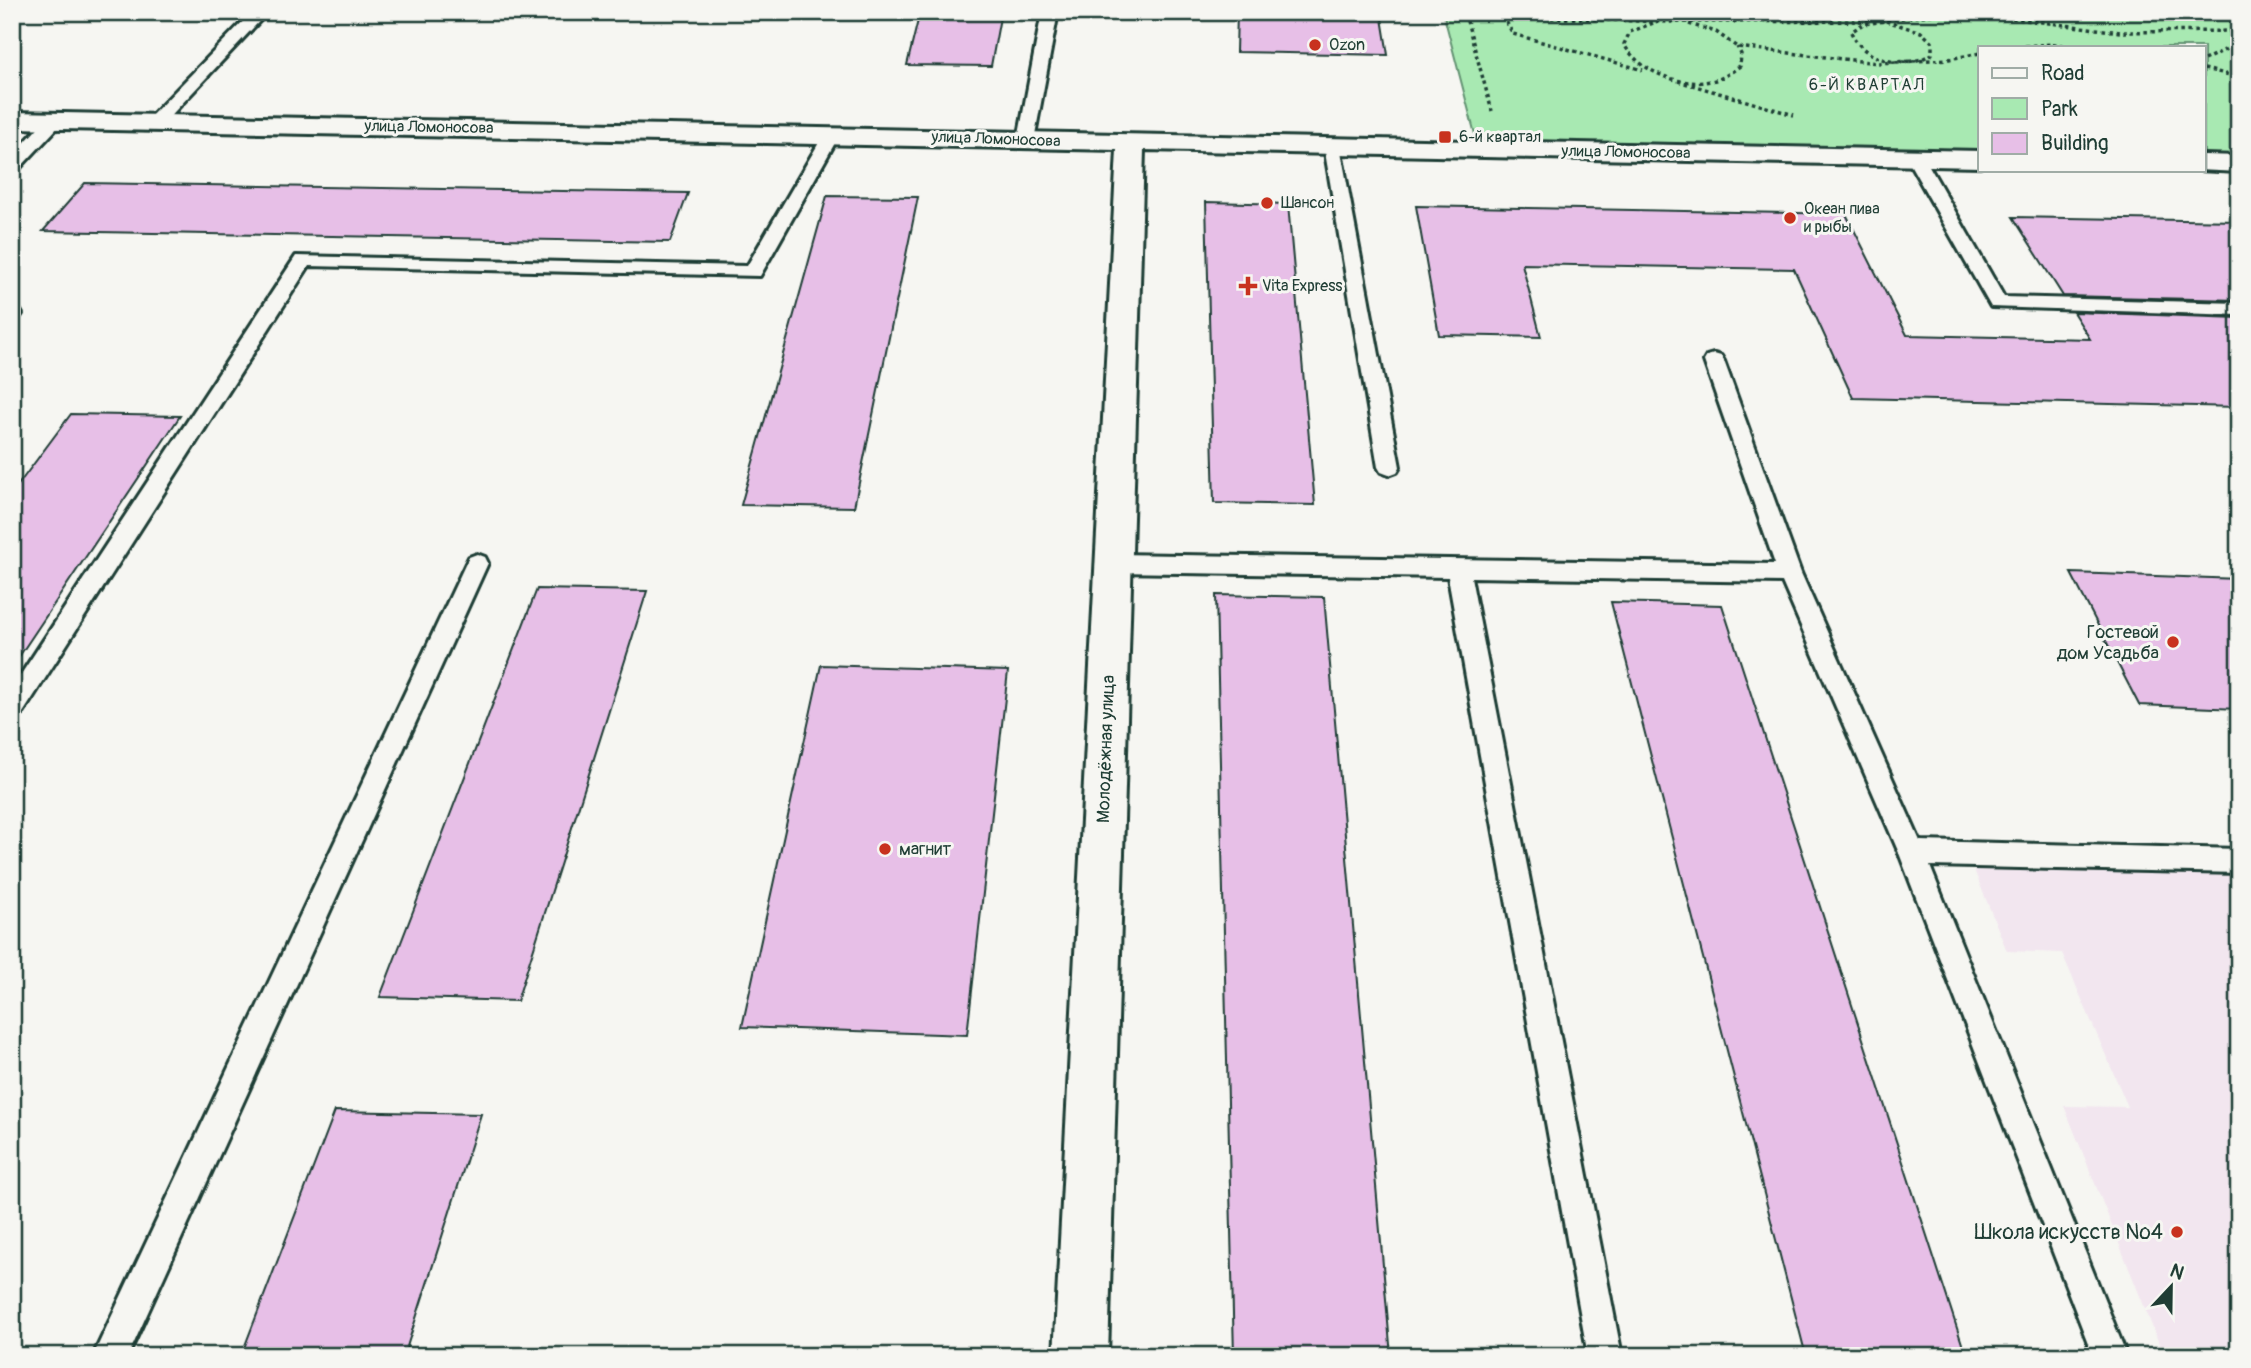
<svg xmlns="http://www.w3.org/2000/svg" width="2251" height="1368" viewBox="0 0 2251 1368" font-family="Pangolin,sans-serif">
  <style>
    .built { fill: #f2e6ef }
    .green { fill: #a8e9b2; stroke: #649373; stroke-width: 2 }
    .building { fill: #e7bfe7; stroke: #1f3d34; stroke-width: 2 }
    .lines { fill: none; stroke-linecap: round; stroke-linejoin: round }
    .service-casing { stroke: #1f3d34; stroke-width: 6 }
    .minor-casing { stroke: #1f3d34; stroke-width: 6 }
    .path { stroke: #1f3d34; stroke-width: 3.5; stroke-dasharray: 3.5 3.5; stroke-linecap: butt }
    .service { fill: #f6f6f2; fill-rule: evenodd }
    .minor { fill: #f6f6f2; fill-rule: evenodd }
    .poi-dot { fill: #c8321e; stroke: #f6f6f2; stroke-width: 2.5 }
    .labels { text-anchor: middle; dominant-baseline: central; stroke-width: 6; stroke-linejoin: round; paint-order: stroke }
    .far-poi-label { font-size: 16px; fill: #1f3d34; stroke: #f6f6f2; text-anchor: start }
    .far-neighbourhood-label { font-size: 16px; letter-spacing: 2px; fill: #1f3d34; stroke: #f6f6f2 }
    .far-street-label { font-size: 16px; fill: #1f3d34; stroke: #f6f6f2 }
    .poi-label { font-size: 18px; fill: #1f3d34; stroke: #f6f6f2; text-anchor: end }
    .street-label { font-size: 18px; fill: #1f3d34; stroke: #f6f6f2 }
    .near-poi-label { font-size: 21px; fill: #1f3d34; stroke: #f6f6f2; text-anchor: end }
  </style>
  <rect width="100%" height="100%" fill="#f6f6f2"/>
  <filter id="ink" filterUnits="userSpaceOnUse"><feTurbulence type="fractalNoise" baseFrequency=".0143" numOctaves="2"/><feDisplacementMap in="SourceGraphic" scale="14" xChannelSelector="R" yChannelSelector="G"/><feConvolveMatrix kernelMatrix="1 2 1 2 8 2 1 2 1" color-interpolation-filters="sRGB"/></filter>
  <g filter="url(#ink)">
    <path class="built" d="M1972 865 2239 873V1356H2164L2064 1106 2128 1107 2062 953 2007 951Z"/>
    <path class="green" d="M1443 12H2239V157H2204V47H1980V152L1477 142Z"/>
    <g class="building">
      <path d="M920 12H1001L991 66 907 65Z"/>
      <path d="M1237 12H1381L1388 55 1236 52Z"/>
      <path d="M85 183 688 193 670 242 43 231Z"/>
      <path d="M827 196 918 197 854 507 741 505Z"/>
      <path d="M1206 202 1288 204 1315 505 1214 503Z"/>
      <path d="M1416 206 1846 214 1907 335 2090 339 2073 312 2239 318V407L1853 398 1794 269 1522 264 1541 337 1439 335Z"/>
      <path d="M2013 217 2239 221V300L2063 296Z"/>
      <path d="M71 414 180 416 12 667V493Z"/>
      <path d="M2071 573 2239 579V709L2139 705Z"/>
      <path d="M537 589 647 591 517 1001 380 997Z"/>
      <path d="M1216 595 1324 597 1391 1356H1234Z"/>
      <path d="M1611 602 1722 605 1966 1356H1806Z"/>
      <path d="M821 665 1008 671 967 1035 742 1027Z"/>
      <path d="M335 1111 481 1114 404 1356H241Z"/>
    </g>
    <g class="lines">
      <defs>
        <g id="service">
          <path d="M252 12H268L161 126H149L147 122 149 118Z"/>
          <path d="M1042 12H1058L1034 140 1026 145 1018 140Z"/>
          <path d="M54 116 60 117 62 121 60 125 18 170 12 171V156L48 117Z"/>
          <path d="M832 129 840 134 760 276 309 266 21 716 12 719V688L296 256 747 266 824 134Z"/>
          <path d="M1332 141 1340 146 1400 467 1397 472 1389 475 1381 472 1378 467 1324 146Z"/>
          <path d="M1915 152 1924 157 2004 297 2239 303V315L1991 307 1906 157Z"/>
          <path d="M12 307 19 309 22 314 19 318 12 320Z"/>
          <path d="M1714 354 1721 356 1724 361 1801 573 1920 841 2239 849V873L1930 866 2127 1356H2093L1899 853 1782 582 1471 577 1622 1356H1588L1448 577 1114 572 1106 569 1103 563 1106 557 1114 554 1775 564 1704 361 1707 356Z"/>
          <path d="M477 554 485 557 488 563 128 1356H93L466 563 469 557Z"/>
        </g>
        <g id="minor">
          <path d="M12 112 1980 151V167L1144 150 1108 1356H1054L1117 150 12 128Z"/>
          <path d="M2204 155 2239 156V172L2198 170H2204Z"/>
        </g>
      </defs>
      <use href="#service" class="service-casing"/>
      <use href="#minor" class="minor-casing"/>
      <g class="path">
        <path d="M1404 13 1669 22 1875 21 1938 14 1994 16 2120 32 2239 31"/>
        <path d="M1465 14 1492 111"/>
        <path d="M1503 16 1513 34 1643 70"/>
        <path d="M1886 21 1921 32 1932 42V54C1905 70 1864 62 1851 32L1863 24Z"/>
        <path d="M1653 23 1630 32 1624 44C1640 74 1689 91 1721 78 1728 75 1734 70 1740 66L1741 54 1737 47"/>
        <path d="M1689 24 1716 32 1737 47 1878 63 1949 59 1980 53"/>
        <path d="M2011 47 2054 44 2077 47"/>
        <path d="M2204 60 2239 43"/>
        <path d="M2204 69 2239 77"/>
        <path d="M1678 81 1794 115"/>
      </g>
      <use href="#service" class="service"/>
      <use href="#minor" class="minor"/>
    </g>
  </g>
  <g class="poi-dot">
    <circle cx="1315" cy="45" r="7"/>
    <rect x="1438" y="130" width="14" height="14" rx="3.5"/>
    <circle cx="1267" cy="203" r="7"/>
    <circle cx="1790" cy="218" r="7"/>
    <path d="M1244.5 275.5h7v7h7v7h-7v7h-7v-7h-7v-7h7z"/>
    <circle cx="2173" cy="642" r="7"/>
    <circle cx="885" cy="849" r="7"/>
    <circle cx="2177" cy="1232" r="7"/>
  </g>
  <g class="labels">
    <g class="far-poi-label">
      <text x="1329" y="45">Ozon</text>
      <text x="1459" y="137">6-й квартал</text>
      <text x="1281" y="203">Шансон</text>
      <text x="1804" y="209">Океан пива<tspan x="1804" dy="18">и рыбы</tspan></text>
      <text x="1262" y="286">Vita Express</text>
    </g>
    <g class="far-neighbourhood-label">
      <text x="1867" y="85">6-Й КВАРТАЛ</text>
    </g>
    <g class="far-street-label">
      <text transform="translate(429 127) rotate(1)">улица Ломоносова</text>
      <text transform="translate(996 139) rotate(2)">улица Ломоносова</text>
      <text transform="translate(1626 152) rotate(1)">улица Ломоносова</text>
    </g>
    <g class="poi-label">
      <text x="2159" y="632">Гостевой<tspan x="2159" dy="21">дом Усадьба</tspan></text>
      <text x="899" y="849" text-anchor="start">магнит</text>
    </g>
    <g class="street-label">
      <text transform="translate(1106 749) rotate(-88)">Молодёжная улица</text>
    </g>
    <g class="near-poi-label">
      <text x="2163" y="1232">Школа искусств №4</text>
    </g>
  </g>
  <rect width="2251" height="1368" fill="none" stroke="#f6f6f2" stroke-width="42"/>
  <rect x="21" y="21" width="2209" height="1326" fill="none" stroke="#1f3d34" stroke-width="2.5" filter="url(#ink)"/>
  <rect x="1978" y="46" width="228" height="126" fill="#f6f6f2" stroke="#a0aca6" stroke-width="2"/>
  <rect x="1992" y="68" width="35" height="10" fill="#f6f6f2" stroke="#a0aca6" stroke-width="2"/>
  <text x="2041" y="80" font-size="21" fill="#1f3d34">Road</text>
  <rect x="1992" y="98" width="35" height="21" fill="#a8e9b2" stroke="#a0aca6" stroke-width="2"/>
  <text x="2041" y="116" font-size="21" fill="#1f3d34">Park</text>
  <rect x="1992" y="133" width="35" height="21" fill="#e7bfe7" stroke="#a0aca6" stroke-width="2"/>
  <text x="2041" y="150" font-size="21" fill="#1f3d34">Building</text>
  <g transform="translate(2171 1287) rotate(22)" stroke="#f6f6f2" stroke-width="5" paint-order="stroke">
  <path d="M0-5L12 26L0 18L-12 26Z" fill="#1f3d34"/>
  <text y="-10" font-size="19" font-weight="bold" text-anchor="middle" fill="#1f3d34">N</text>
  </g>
</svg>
